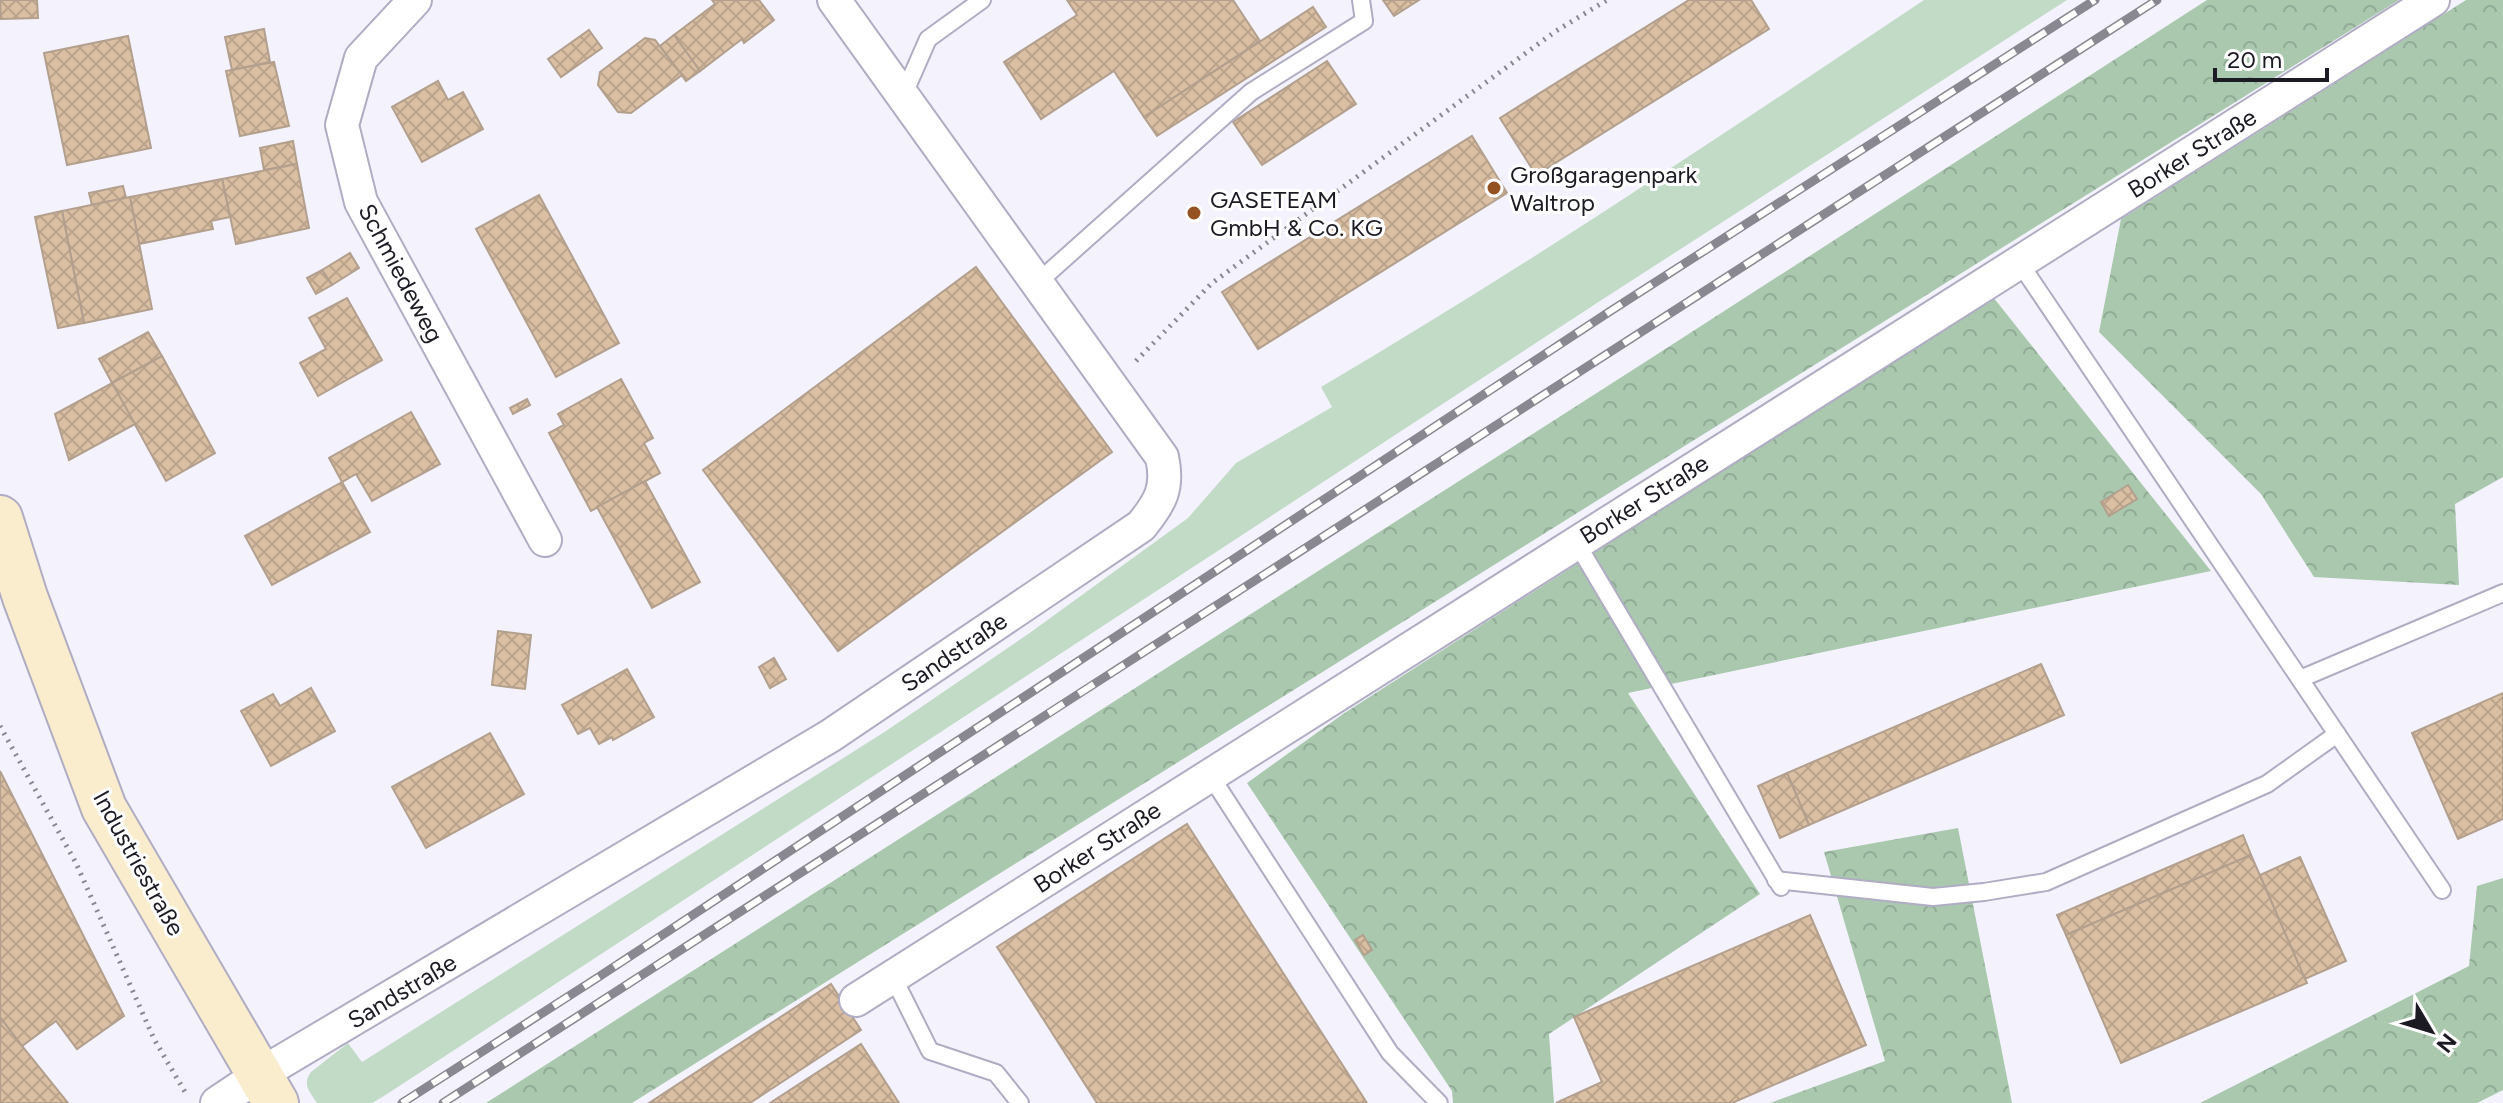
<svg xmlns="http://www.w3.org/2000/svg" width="2503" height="1103" viewBox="0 0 2503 1103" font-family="Figtree,sans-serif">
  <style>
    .grass { fill: #c2dbc6 }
    .forest { fill: url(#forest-crowns) }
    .building { fill: url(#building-cross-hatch); stroke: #b29f8d; stroke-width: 2 }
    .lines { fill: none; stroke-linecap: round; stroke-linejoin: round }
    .lane-casing { stroke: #b0acc4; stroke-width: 20 }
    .street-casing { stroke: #b0acc4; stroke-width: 36 }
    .secondary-casing { stroke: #b0acc4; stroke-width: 48 }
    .path { stroke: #8a8992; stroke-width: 5; stroke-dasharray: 2 6; stroke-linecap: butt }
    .lane { stroke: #fff; stroke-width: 16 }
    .street { stroke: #fff; stroke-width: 32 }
    .secondary { stroke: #f9edce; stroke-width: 44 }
    .rail-casing { stroke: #898891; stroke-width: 9 }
    .rail { stroke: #fff; stroke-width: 6; stroke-dasharray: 18; stroke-linecap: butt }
    .poi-dot { fill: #945122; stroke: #fff; stroke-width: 3 }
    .labels { text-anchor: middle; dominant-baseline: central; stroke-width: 6; stroke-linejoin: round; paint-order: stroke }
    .street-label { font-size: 24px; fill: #1c1b24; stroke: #fff }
    .poi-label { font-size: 24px; fill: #1c1b24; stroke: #fff; text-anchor: start }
  </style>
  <defs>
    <pattern id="forest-crowns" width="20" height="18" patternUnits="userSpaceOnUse" patternTransform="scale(2)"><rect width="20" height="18" fill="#a9c8ae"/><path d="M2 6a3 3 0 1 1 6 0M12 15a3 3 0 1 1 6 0" fill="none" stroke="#91ab96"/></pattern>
    <pattern id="building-cross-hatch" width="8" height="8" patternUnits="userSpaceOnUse" patternTransform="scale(2)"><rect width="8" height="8" fill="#dbbfa3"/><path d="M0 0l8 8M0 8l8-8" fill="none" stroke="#bba48c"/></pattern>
  </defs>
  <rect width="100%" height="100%" fill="#f4f3fd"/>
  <path class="grass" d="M1924 0H2067L1600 301 384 1096 372 1103H317C309 1091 302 1084 311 1072L348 1043 362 1062 886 731 1031 632 1188 518 1236 463 1332 407 1321 387C1527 266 1725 133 1924 0Z"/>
  <g class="forest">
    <path d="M2207 0H2399L632 1103H486L1642 364Z"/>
    <path d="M2466 0H2503V477L2455 504 2459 585 2314 577 2261 494 2099 332 2121 219Z"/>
    <path d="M1993 297 2211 571 1628 693 1760 894 1549 1034 1554 1103H1453L1452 1091 1247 783 1343 714Z"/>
    <path d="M1958 828 2012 1103H1770L1885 1061 1824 852Z"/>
    <path d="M2503 878V1090L2477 1103H2200L2469 966 2477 886Z"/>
  </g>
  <g class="building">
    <path d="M0 0H37L38 18 1 19Z"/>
    <path d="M712 0H759L774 20 744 43 742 39 700 71 674 35 715 4Z"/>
    <path d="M1067 0H1233L1260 41 1144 117 1114 71 1041 119 1004 62 1077 15Z"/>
    <path d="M1383 0H1419L1394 16Z"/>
    <path d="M1689 0H1751L1769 29 1536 175 1500 118Z"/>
    <path d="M1313 7 1326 27 1157 136 1144 117Z"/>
    <path d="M264 29 270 62 232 70 225 37Z"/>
    <path d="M589 30 602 48 561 77 548 59Z"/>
    <path d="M674 35 700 71 686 81 660 46Z"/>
    <path d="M128 36 151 148 67 165 44 53Z"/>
    <path d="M645 38 655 40 682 75 631 113 618 112 598 85 600 72Z"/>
    <path d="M1327 61 1356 104 1262 165 1233 122Z"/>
    <path d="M274 62 289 126 240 136 226 71Z"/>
    <path d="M438 81 448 100 463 92 483 129 422 162 392 107Z"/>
    <path d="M1472 136 1507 193 1258 349 1222 292Z"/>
    <path d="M293 141 297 164 264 170 260 148Z"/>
    <path d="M297 164 309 228 236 244 222 179Z"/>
    <path d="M222 179 230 217 211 221 213 229 139 244 130 197Z"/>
    <path d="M123 186 126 198 92 205 89 193Z"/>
    <path d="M539 195 619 343 556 377 476 229Z"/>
    <path d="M130 197 152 309 84 323 62 211Z"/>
    <path d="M62 211 84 323 58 328 35 217Z"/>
    <path d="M350 253 359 268 332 285 322 270Z"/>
    <path d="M976 267 1112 452 838 651 703 470Z"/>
    <path d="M322 270 332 285 316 294 307 278Z"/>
    <path d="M347 298 382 360 318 396 300 363 326 349 309 318Z"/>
    <path d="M148 332 162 356 112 383 99 359Z"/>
    <path d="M162 356 215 453 166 481 112 383Z"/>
    <path d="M621 379 653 438 644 443 660 473 591 511 549 433 564 425 558 414Z"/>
    <path d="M112 383 135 424 69 460 55 414Z"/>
    <path d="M527 399 530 405 513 414 510 408Z"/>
    <path d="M411 412 440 464 372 501 356 474 342 482 329 458Z"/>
    <path d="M645 481 700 582 652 608 597 507Z"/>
    <path d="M342 482 370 532 272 585 245 536Z"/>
    <path d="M2128 485 2137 499 2109 516 2101 502Z"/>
    <path d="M498 631 531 635 525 689 492 685Z"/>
    <path d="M774 658 786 679 770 688 759 667Z"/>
    <path d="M2041 664 2064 715 1809 825 1787 773Z"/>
    <path d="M627 669 654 717 613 740 612 737 599 744 590 728 578 734 562 705Z"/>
    <path d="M311 688 335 731 271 766 241 711 273 694 280 706Z"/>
    <path d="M2503 693V819L2458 839 2412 733Z"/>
    <path d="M490 733 524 794 426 848 392 787Z"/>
    <path d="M0 771 124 1016 77 1049 56 1021 22 1046 0 1017Z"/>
    <path d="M1787 773 1809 825 1780 838 1758 786Z"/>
    <path d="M1187 824 1367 1103H1097L997 947Z"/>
    <path d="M2243 835 2251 855 2066 935 2057 915Z"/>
    <path d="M2251 855 2307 983 2121 1063 2066 935Z"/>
    <path d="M2300 857 2346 961 2305 979 2260 875Z"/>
    <path d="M1810 915 1866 1045 1732 1103H1556L1602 1082 1574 1017Z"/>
    <path d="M1363 935 1372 950 1364 955 1355 940Z"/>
    <path d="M831 984 861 1030 750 1103H649Z"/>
    <path d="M0 1017 22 1046 68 1103H0Z"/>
    <path d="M861 1044 899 1103H770Z"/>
  </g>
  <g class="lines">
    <defs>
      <g id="lane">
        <path d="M903 96 928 39 982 0"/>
        <path d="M2019 262 2442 890"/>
        <path d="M1037 283 1251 92 1364 21 1361 0"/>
        <path d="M1576 542 1781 887"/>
        <path d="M2300 679 2503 593"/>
        <path d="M1210 775 1390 1053 1439 1103"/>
        <path d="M1776 880 1933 897 1984 892 2046 882 2267 784 2337 734"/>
        <path d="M893 977 930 1051 996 1073 1020 1103"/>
      </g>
      <g id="street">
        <path d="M415 0 361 58 342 125 361 202 545 540"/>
        <path d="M856 1000 2433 0"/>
        <path d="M217 1103 259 1075 830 736 1141 526C1160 503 1169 488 1162 457L834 0"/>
      </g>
      <path id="secondary" d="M0 518 25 597 104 808 276 1103"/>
    </defs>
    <use href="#lane" class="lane-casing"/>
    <use href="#street" class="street-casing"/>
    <use href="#secondary" class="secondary-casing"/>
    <g class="path">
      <path d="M1136 361 1212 283 1556 31 1607 0"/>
      <path d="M0 726 76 863 154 1039 185 1092"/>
    </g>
    <use href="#lane" class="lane"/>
    <use href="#street" class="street"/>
    <use href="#secondary" class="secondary"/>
    <defs>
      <g id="rail">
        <path d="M402 1103 597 978 1609 312 2095 0"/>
        <path d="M443 1103 2157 0"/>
      </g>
    </defs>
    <use href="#rail" class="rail-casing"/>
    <use href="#rail" class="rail"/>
  </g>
  <g class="poi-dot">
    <circle cx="1494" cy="188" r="8"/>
    <circle cx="1194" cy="213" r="8"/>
  </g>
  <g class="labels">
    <g class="street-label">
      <text transform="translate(2192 153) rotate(-32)">Borker Straße</text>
      <text transform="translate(401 273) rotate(62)">Schmiedeweg</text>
      <text transform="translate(1644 499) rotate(-32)">Borker Straße</text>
      <text transform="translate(954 652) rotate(-34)">Sandstraße</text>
      <text transform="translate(1097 847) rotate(-33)">Borker Straße</text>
      <text transform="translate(139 863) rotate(61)">Industriestraße</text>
      <text transform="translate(402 991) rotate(-31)">Sandstraße</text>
    </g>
    <g class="poi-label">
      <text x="1510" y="174">Großgaragenpark<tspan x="1510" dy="28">Waltrop</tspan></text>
      <text x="1210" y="199">GASETEAM<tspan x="1210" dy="28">GmbH &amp; Co. KG</tspan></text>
    </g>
  </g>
  <g transform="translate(2431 1031) rotate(128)" stroke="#ffffff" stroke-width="6" paint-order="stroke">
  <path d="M0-6L14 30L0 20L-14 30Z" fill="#1c1b24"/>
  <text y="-12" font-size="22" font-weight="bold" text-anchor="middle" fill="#1c1b24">N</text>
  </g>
  <path d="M2215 68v12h112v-12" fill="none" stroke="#1c1b24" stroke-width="4"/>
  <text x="2227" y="68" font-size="24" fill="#1c1b24" stroke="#ffffff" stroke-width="6" paint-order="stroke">20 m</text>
</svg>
